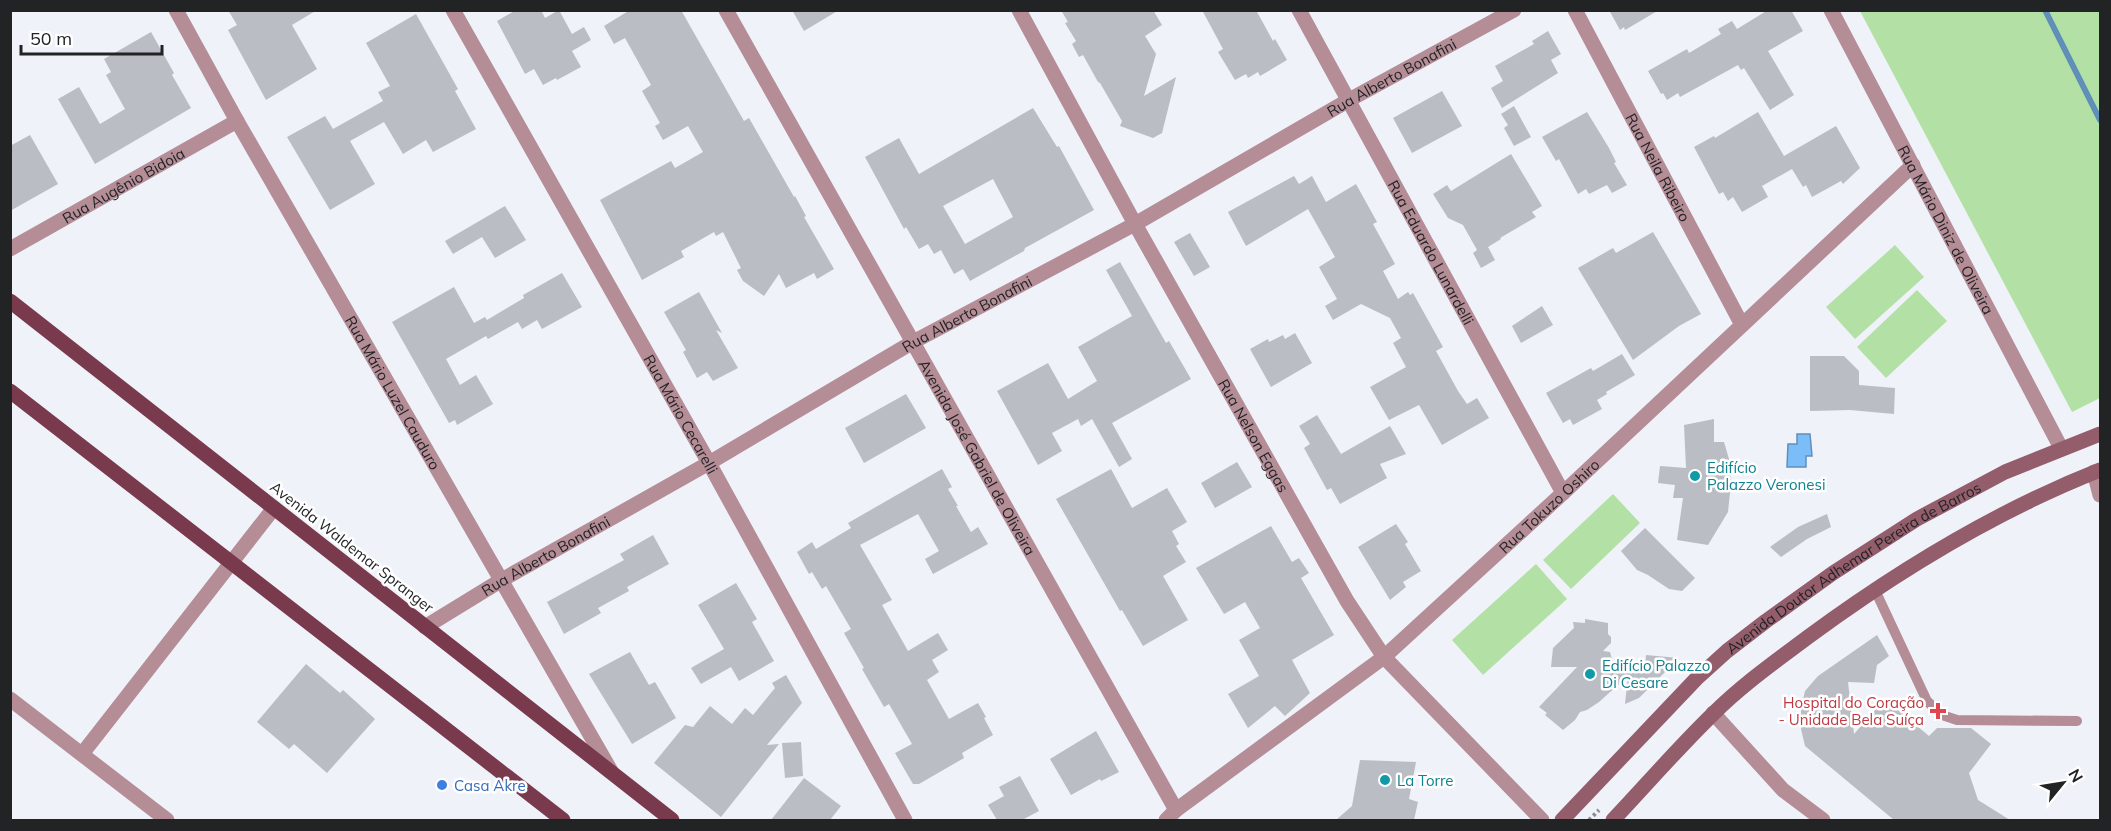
<svg xmlns="http://www.w3.org/2000/svg" width="2111" height="831" viewBox="0 0 2111 831" font-family="Mulish,sans-serif">
  <style>
    .green { fill: #b3e1a5 }
    .water { fill: #7bbdf8; stroke: #608fb9; stroke-width: 1.5 }
    .lines { fill: none; stroke-linecap: round; stroke-linejoin: round }
    .stream { stroke: #608fb9; stroke-width: 6 }
    .building { fill: #babdc3; fill-rule: evenodd }
    .path { stroke: #8c8e93; stroke-width: 4; stroke-dasharray: 3 3; stroke-linecap: butt }
    .lane { stroke: #b48d97; stroke-width: 10 }
    .street { stroke: #b48d97; stroke-width: 15 }
    .secondary { stroke: #935d6c; stroke-width: 15 }
    .primary { stroke: #7a3a4d; stroke-width: 15 }
    .culture-dot { fill: #0f9aa8; stroke: #fff; stroke-width: 2 }
    .health-dot { fill: #e0444e; stroke: #fff; stroke-width: 2 }
    .shop-dot { fill: #3f7fe0; stroke: #fff; stroke-width: 2 }
    .labels { text-anchor: middle; dominant-baseline: central; stroke-width: 5; stroke-linejoin: round; paint-order: stroke }
    .street-label { font-size: 15px; fill: #222325; stroke: #fff }
    .culture-label { font-size: 15px; fill: #0d838f; stroke: #fff; text-anchor: start }
    .health-label { font-size: 15px; fill: #be3a42; stroke: #fff; text-anchor: end }
    .shop-label { font-size: 15px; fill: #366cbe; stroke: #fff; text-anchor: start }
  </style>
  <rect width="100%" height="100%" fill="#eff2f9"/>
  <g class="green">
    <path d="M1860 11H2100V398L2072 412Z"/>
    <path d="M1895 245 1924 277 1855 339 1826 307Z"/>
    <path d="M1917 290 1947 321 1886 378 1857 347Z"/>
    <path d="M1613 494 1640 523 1571 589 1543 560Z"/>
    <path d="M1536 564 1567 599 1483 675 1452 640Z"/>
  </g>
  <path class="water" d="M1797 434H1810L1812 456H1806V467H1787L1788 444H1797Z"/>
  <g class="lines">
    <path class="stream" d="M2045 10 2100 120"/>
  </g>
  <g class="building">
    <path d="M228 10H317L292 25 317 69 266 100 228 30 237 25Z"/>
    <path d="M516 10H541L545 18 559 10 572 34 584 27 591 40 572 51 581 67 557 80 556 78 543 85 534 69 525 74 497 21Z"/>
    <path d="M630 10H681L744 121 749 118 794 197 795 196 806 216 804 217 834 269 817 279 814 273 786 288 779 274 764 296 743 281 737 270 741 268 723 232 716 236 714 232 681 251 684 257 642 280 600 200 671 161 675 168 703 152 688 126 663 140 655 126 660 123 642 91 651 85 625 38 614 44 604 26Z"/>
    <path d="M792 10H839L804 31Z"/>
    <path d="M1061 10H1153L1162 25 1145 36 1156 54 1144 96 1176 77 1162 133 1153 138 1120 126 1122 121 1100 83 1098 82 1083 55 1079 57 1072 44 1076 41 1065 23 1068 22Z"/>
    <path d="M1202 10H1256L1273 41 1275 39 1287 60 1260 76 1258 72 1248 78 1246 74 1235 80 1218 52 1223 49Z"/>
    <path d="M1609 10H1659L1625 30 1624 27 1620 30Z"/>
    <path d="M1768 10H1791L1803 31 1768 51 1794 95 1770 110 1744 68 1741 70 1738 65 1680 97 1678 93 1667 100 1663 93 1661 94 1648 71 1687 49 1689 53 1721 34 1718 29 1732 21 1737 29Z"/>
    <path d="M416 14 458 89 455 91 476 129 433 152 426 140 403 154 384 122 350 141 375 184 330 210 287 137 325 116 333 129 383 101 378 92 390 86 366 43Z"/>
    <path d="M1548 31 1561 54 1551 60 1558 73 1502 108 1491 88 1503 81 1495 66 1534 44 1532 41Z"/>
    <path d="M151 32 174 73 172 75 191 108 95 164 58 99 79 87 100 124 125 109 106 75 111 72 104 59Z"/>
    <path d="M1442 91 1462 126 1412 153 1393 118Z"/>
    <path d="M1514 106 1531 137 1514 146 1504 128 1508 125 1501 114Z"/>
    <path d="M1033 108 1057 147 1059 146 1094 210 1025 248 1024 251 970 281 963 269 954 274 941 250 934 254 928 244 919 249 906 227 904 229 865 157 899 138 919 174ZM993 179 1013 217 965 244 943 206Z"/>
    <path d="M1587 112 1609 148 1616 162 1614 163 1627 185 1612 193 1607 185 1589 194 1586 189 1578 194 1559 159 1556 161 1542 137Z"/>
    <path d="M1758 112 1784 156 1836 126 1860 168 1843 184 1841 181 1812 197 1806 185 1803 187 1792 169 1762 186 1768 197 1742 212 1733 197 1728 201 1723 192 1719 194 1694 147 1714 136 1715 138Z"/>
    <path d="M30 135 58 184 10 211V146Z"/>
    <path d="M1511 154 1542 206 1532 212 1536 217 1500 238 1501 239 1488 247 1495 260 1481 268 1473 253 1477 250 1463 225 1448 218 1433 194 1447 185 1451 191Z"/>
    <path d="M1294 176 1299 184 1312 176 1326 202 1356 184 1377 222 1373 224 1395 264 1383 271 1398 299 1408 292 1410 295 1413 293 1443 347 1436 351 1458 391 1467 404 1477 398 1489 418 1442 445 1419 405 1389 420 1370 387 1406 367 1393 343 1401 338 1390 318 1361 304 1333 320 1325 306 1337 299 1319 267 1335 257 1308 209 1246 246 1228 212Z"/>
    <path d="M505 206 526 240 495 258 482 237 453 254 445 241Z"/>
    <path d="M1653 232 1701 314 1679 326 1633 360 1578 268 1613 248 1616 253Z"/>
    <path d="M1190 233 1210 267 1194 276 1174 242Z"/>
    <path d="M1120 262 1166 343 1169 341 1191 379 1112 423 1132 459 1119 467 1092 419 1081 426 1078 419 1052 433 1062 451 1038 465 997 391 1048 363 1068 399 1097 381 1078 347 1132 316 1106 270Z"/>
    <path d="M562 273 582 307 542 329 537 320 522 329 518 322 488 339 486 336 446 359 460 385 476 375 493 404 457 425 455 420 449 423 392 322 454 287 474 323 485 317 487 320 524 298 523 295Z"/>
    <path d="M699 292 722 333 716 330 738 368 713 381 707 372 697 378 683 352 686 350 664 312Z"/>
    <path d="M1542 306 1553 325 1521 343 1512 326Z"/>
    <path d="M1295 333 1312 363 1271 387 1250 349 1268 339 1269 342 1283 335 1285 339Z"/>
    <path d="M1622 354 1635 375 1606 392 1607 394 1597 400 1602 409 1573 425 1570 419 1563 423 1546 393 1591 368 1593 371Z"/>
    <path d="M1810 356H1844L1859 371V385L1895 388 1894 414 1850 410 1810 411Z"/>
    <path d="M906 394 926 428 864 463 845 428Z"/>
    <path d="M1317 415 1341 454 1390 426 1406 454 1380 464 1387 478 1340 504 1331 488 1327 490 1304 448 1310 444 1299 426Z"/>
    <path d="M1714 419V442H1724L1729 459 1731 483 1728 512 1708 545 1677 540 1683 498H1673L1675 485 1658 483 1660 466 1686 468 1684 425Z"/>
    <path d="M1237 462 1252 487 1215 508 1201 483Z"/>
    <path d="M942 469 952 487 948 489 958 506H956L971 532 978 527 988 544 933 574 925 559 939 551 918 514 860 545 892 600 882 605 908 651 938 633 948 650 932 660 939 672 927 680 949 719 978 703 986 717 984 718 993 735 962 753 964 758 919 784H913L895 753 912 744 889 704 884 707 862 669 864 668 844 633 851 629 826 586 822 589 812 572 809 574 797 552 812 542 816 549 851 528 848 523Z"/>
    <path d="M1111 469 1132 508 1167 488 1187 522 1172 531 1179 544 1176 546 1186 562 1163 576 1188 620 1143 646 1122 610 1120 611 1056 499Z"/>
    <path d="M1827 514 1831 527 1807 539 1781 557 1770 547 1798 527Z"/>
    <path d="M1396 524 1408 542 1405 544 1421 571 1403 582 1406 587 1390 600 1358 547Z"/>
    <path d="M1271 526 1292 562 1299 558 1309 573 1301 578 1334 635 1292 660 1310 693 1285 716 1275 706 1248 728 1228 694 1259 676 1239 640 1260 628 1245 602 1224 614 1196 568Z"/>
    <path d="M1645 528 1695 578 1682 591 1669 589 1648 575 1637 570 1621 551Z"/>
    <path d="M653 535 669 564 627 587 629 591 598 608 601 613 564 634 547 602 624 560 620 554Z"/>
    <path d="M736 583 757 619 752 622 774 661 739 681 731 667 701 684 691 668 724 649 698 605Z"/>
    <path d="M1585 619 1608 623V634L1611 637V643L1603 651 1610 652 1614 666 1645 669 1646 655 1679 658 1639 698 1625 704 1628 676 1599 702 1587 710 1580 712 1575 720 1563 730 1545 715 1547 713 1539 707 1577 667H1551L1553 648 1574 628 1573 622 1585 623Z"/>
    <path d="M1877 635 1889 656 1877 665 1874 683 1848 682 1854 734 1885 699 1929 736 1937 728H1971L1991 744 1969 773 1978 800 2010 820H1894L1805 746 1801 729V709L1805 691 1818 676Z"/>
    <path d="M630 652 649 685 655 682 676 718 632 744 589 674Z"/>
    <path d="M306 664 340 693 343 690 375 719 327 773 294 744 289 749 257 722Z"/>
    <path d="M786 675 802 703 767 745 779 744 721 817 654 763 685 725 693 727 710 706 732 724 745 708 753 715 775 688 772 683Z"/>
    <path d="M1096 731 1119 772 1101 781 1100 779 1071 795 1050 759Z"/>
    <path d="M801 742 803 776 785 778 782 743Z"/>
    <path d="M1360 760 1416 762 1409 799 1418 802 1414 820H1336L1352 806Z"/>
    <path d="M1020 776 1039 811 1022 820H997L988 805 1004 796 999 787Z"/>
    <path d="M804 778 841 806 830 820H771Z"/>
  </g>
  <g class="lines">
    <path class="path" d="M1589 820 1599 810"/>
    <path class="lane" d="M1875 590 1927 701 1942 715 1957 720 2077 721"/>
    <g class="street">
      <path id="s1" d="M176 10 237 121 611 771"/>
      <path id="s2" d="M453 10 709 463 905 820"/>
      <path id="s3" d="M726 10 1176 810"/>
      <path id="s4" d="M1019 10 1135 224 1347 601 1384 657 1542 820"/>
      <path id="s5" d="M1299 10 1563 493"/>
      <path id="s6" d="M1575 10 1742 325"/>
      <path id="s7" d="M1831 10 2061 448"/>
      <path id="s8" d="M10 249 237 121"/>
      <path d="M2094 472 2100 495"/>
      <path id="s9" d="M425 627 500 581 709 463 913 342 1135 224 1349 100 1514 10"/>
      <path d="M10 699 167 820"/>
      <path d="M1713 713 1783 790 1823 820"/>
      <path d="M82 754 274 508"/>
      <path id="s10" d="M1166 820 1176 810 1384 657 1563 493 1913 165"/>
    </g>
    <g class="secondary">
      <path id="s11" d="M1562 820 1696 679 1727 651 1766 621 1833 573 1917 519 2005 472 2100 434"/>
      <path d="M1613 820C1646 785 1678 748 1713 714 1742 685 1776 661 1808 637 1899 570 1996 511 2100 470"/>
    </g>
    <g class="primary">
      <path d="M10 301 672 820"/>
      <path d="M10 391 563 820"/>
    </g>
  </g>
  <g class="culture-dot">
    <circle cx="1695" cy="476" r="6"/>
    <circle cx="1590" cy="674" r="6"/>
    <circle cx="1385" cy="780" r="6"/>
  </g>
  <path class="health-dot" d="M1935 702h6v6h6v6h-6v6h-6v-6h-6v-6h6z"/>
  <circle class="shop-dot" cx="442" cy="785" r="6"/>
  <g class="labels">
    <g class="street-label">
      <text stroke="none"><textPath href="#s9" startOffset="1112">Rua Alberto Bonafini</textPath></text>
      <text stroke="none"><textPath href="#s6" startOffset="178">Rua Neila Ribeiro</textPath></text>
      <text stroke="none"><textPath href="#s8" startOffset="130">Rua Augênio Bidoia</textPath></text>
      <text stroke="none"><textPath href="#s7" startOffset="248">Rua Mário Diniz de Oliveira</textPath></text>
      <text stroke="none"><textPath href="#s5" startOffset="276">Rua Eduardo Lunardelli</textPath></text>
      <text stroke="none"><textPath href="#s9" startOffset="626">Rua Alberto Bonafini</textPath></text>
      <text stroke="none"><textPath href="#s1" startOffset="440">Rua Mário Luzel Cauduro</textPath></text>
      <text stroke="none"><textPath href="#s2" startOffset="464">Rua Mário Cecarelli</textPath></text>
      <text stroke="none"><textPath href="#s4" startOffset="486">Rua Nelson Eggas</textPath></text>
      <text stroke="none"><textPath href="#s3" startOffset="513">Avenida José Gabriel de Oliveira</textPath></text>
      <text stroke="none"><textPath href="#s10" startOffset="496">Rua Tokuzo Oshiro</textPath></text>
      <text transform="translate(352 547) rotate(38)">Avenida Waldemar Spranger</text>
      <text stroke="none"><textPath href="#s9" startOffset="140">Rua Alberto Bonafini</textPath></text>
      <text stroke="none"><textPath href="#s11" startOffset="388">Avenida Doutor Adhemar Pereira de Barros</textPath></text>
    </g>
    <g class="culture-label">
      <text x="1707" y="467">Edifício<tspan x="1707" dy="17">Palazzo Veronesi</tspan></text>
      <text x="1602" y="665">Edifício Palazzo<tspan x="1602" dy="17">Di Cesare</tspan></text>
      <text x="1397" y="780">La Torre</text>
    </g>
    <g class="health-label">
      <text x="1924" y="702">Hospital do Coração<tspan x="1924" dy="17">- Unidade Bela Suíça</tspan></text>
    </g>
    <g class="shop-label">
      <text x="454" y="785">Casa Akre</text>
    </g>
  </g>
  <rect width="2111" height="831" fill="none" stroke="#222325" stroke-width="24"/>
  <g transform="translate(2063 783) rotate(60)" stroke="#ffffff" stroke-width="4.5" paint-order="stroke">
  <path d="M0-4.5L10 22L0 15L-10 22Z" fill="#222325"/>
  <text y="-9" font-size="16" font-weight="bold" text-anchor="middle" fill="#222325">N</text>
  </g>
  <path d="M21 45v9h141v-9" fill="none" stroke="#222325" stroke-width="3"/>
  <text x="30" y="45" font-size="18" fill="#222325" stroke="#ffffff" stroke-width="4.5" paint-order="stroke">50 m</text>
</svg>
